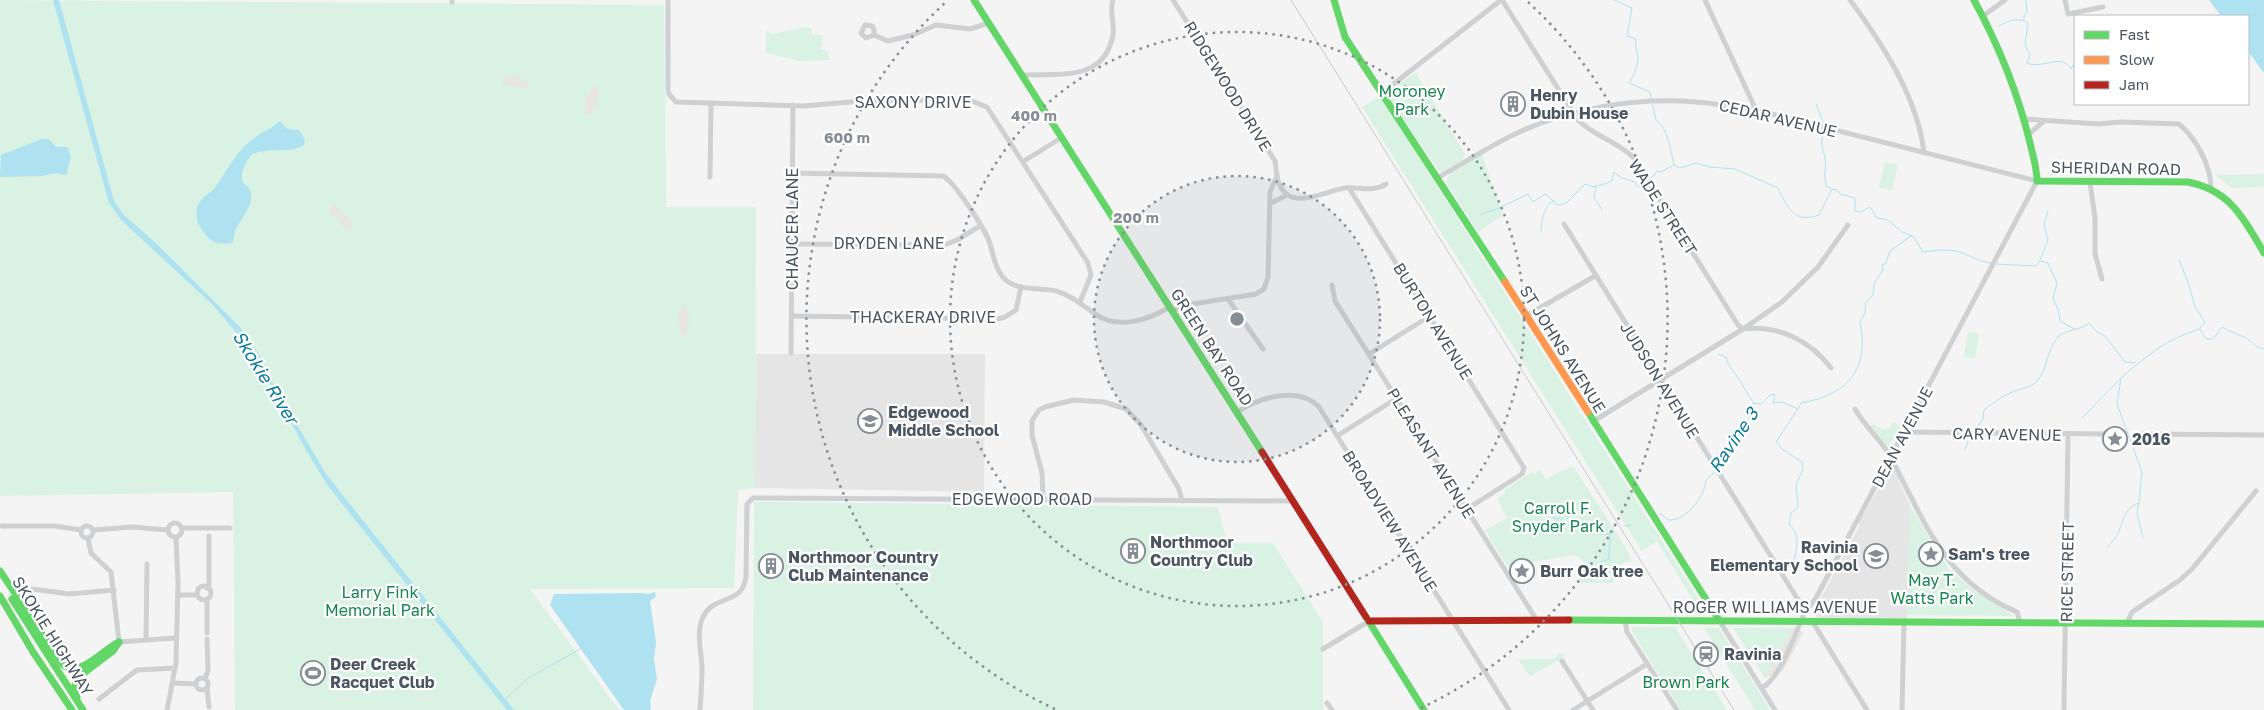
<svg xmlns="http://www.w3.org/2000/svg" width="2264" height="710" viewBox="0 0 2264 710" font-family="'Golos Text',sans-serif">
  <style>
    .commercial { fill: #e8e7e3 }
    .education { fill: #e6e5e6 }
    .green { fill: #d9f2e3 }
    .sand { fill: #e7e6e1 }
    .water { fill: #aee2f0 }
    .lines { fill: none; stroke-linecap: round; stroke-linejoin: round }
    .stream { stroke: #aee2f0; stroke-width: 1 }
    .street { stroke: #ced0d2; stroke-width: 5 }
    .fast { stroke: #63d668; stroke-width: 7 }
    .slow { stroke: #ff974d; stroke-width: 7 }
    .jam { stroke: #b3261e; stroke-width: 7 }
    .rail { stroke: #c9cacc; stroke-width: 1 }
    .ring { fill: none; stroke: #868d94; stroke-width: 2.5; stroke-dasharray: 2.5 5 }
    .labels { text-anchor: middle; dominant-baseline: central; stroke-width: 4.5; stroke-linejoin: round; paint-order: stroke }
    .street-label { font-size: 16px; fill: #4a5661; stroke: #fff }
    .park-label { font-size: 16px; fill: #17864f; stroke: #fff }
    .poi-label { font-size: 16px; font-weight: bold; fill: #4a5661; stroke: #fff; text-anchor: start }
    .water-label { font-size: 18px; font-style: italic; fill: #0c7c9b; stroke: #fff }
    .centre { fill: #868d94; stroke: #fff; stroke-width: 2.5 }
    .ring-label { font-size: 15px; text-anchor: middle; font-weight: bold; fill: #868d94; stroke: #fff; stroke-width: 4.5; stroke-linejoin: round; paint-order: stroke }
  </style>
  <rect width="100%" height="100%" fill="#f4f4f4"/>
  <path class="commercial" d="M1770 628H1792L1804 632 1783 671 1765 678 1758 666Z"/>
  <g class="education">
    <path d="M756 354H985L984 492 755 488Z"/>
    <path d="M1891 467 1894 469 1910 506 1907 619 1817 618 1813 609 1816 607 1859 527V522Z"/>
  </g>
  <g class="green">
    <path d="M0 0 664 5 666 207H756L755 488 738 490 734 588 530 589 619 710H235L233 492 0 496Z"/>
    <path d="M807 27 812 29V37L815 34 822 35 823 45 820 49 827 51 830 60 799 61 766 53V30L772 34Z"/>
    <path d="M1416 73 1465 154 1462 160 1442 172 1438 170 1389 97 1391 89Z"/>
    <path d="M1380 96 1703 606 1698 608 1657 541 1642 551 1362 107Z"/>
    <path d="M1482 154 1503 215 1478 232 1446 182 1451 172Z"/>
    <path d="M1885 162 1898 165 1892 191 1879 187Z"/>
    <path d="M2264 174V187L2232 188 2215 175Z"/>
    <path d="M1968 332 1979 333 1975 358 1964 357Z"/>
    <path d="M1893 422 1900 426 1888 448 1871 426 1873 424 1884 430 1890 428Z"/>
    <path d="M1573 466 1625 546 1632 561 1621 564 1614 569V583H1578L1586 563 1576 555 1507 566 1485 530 1507 518 1497 499 1505 493 1504 490 1532 472 1534 474 1539 470 1546 479Z"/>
    <path d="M754 502 1218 507 1227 543H1273L1323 622V710H753Z"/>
    <path d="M1910 506 1949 569 1973 590 2014 616 1907 615 1909 547 1906 545 1909 544Z"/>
    <path d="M1633 627H1675L1727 710H1681L1631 630Z"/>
    <path d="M1704 628H1719L1770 710H1755Z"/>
    <path d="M1733 628H1792L1765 678Z"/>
    <path d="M1558 653 1566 655 1530 677 1518 659H1557Z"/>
  </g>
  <g class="sand">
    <path d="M515 75 529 83 528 89 502 84 503 77Z"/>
    <path d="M592 86 597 87C602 97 597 107 590 114L584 115 586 99Z"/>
    <path d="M335 205 353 221 350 230 344 229 340 220 330 215V206Z"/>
    <path d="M682 306H686C690 314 691 332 683 337L680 336 678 315Z"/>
  </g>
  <g class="water">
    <path d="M53 0H59L114 201 124 215 157 244 240 327 262 359 272 382 326 474 514 710H507L328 486 306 450 260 365 234 330 214 306 121 220 109 203Z"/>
    <path d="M2209 0H2264V73L2248 51V16H2221Z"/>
    <path d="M280 121 287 129 299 130 305 140 304 145C288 155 267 146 251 155 245 164 239 173 243 183 263 195 242 216 235 231 234 234 234 239 233 242 227 245 216 244 211 240 199 230 190 212 202 199 206 194 213 192 216 186 227 171 234 155 248 143 258 134 270 130 280 121Z"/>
    <path d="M42 139H49L56 147H67L71 157 66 175 54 173 42 176 0 177 1 155Z"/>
    <path d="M655 592 656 597 650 601 656 642 654 659 657 679 650 701 651 710H624L550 605 554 594 642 593 648 594Z"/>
  </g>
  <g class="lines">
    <g class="stream">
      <path d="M1614 0 1632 8 1627 36 1636 39C1635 45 1636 47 1637 52 1640 65 1634 74 1629 83L1650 92 1651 98"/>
      <path d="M2024 20V16L2027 12 2026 0"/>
      <path d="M1999 26C2009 20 2018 17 2028 23L2025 45 2030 55 2027 63C2042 70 2062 52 2071 69L2073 65 2075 66"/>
      <path d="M1652 102 1656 120C1669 129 1670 150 1674 164"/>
      <path d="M1816 104 1824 124"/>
      <path d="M1823 134C1820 147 1823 147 1825 158 1827 167 1823 173 1826 186L1831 188"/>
      <path d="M1650 180 1657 171 1661 172 1674 165 1680 168 1696 163 1710 167 1735 169 1778 188C1787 208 1795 224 1819 215L1832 189 1837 190 1840 194 1855 198V211L1861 212 1870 207 1877 218 1888 220 1902 232 1914 237 1923 252C1936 250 1952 248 1965 254 1975 258 1980 262 1991 263"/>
      <path d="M1596 187 1594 197 1602 210"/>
      <path d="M1481 214 1497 209 1528 194 1533 202 1545 194 1558 205 1566 203 1585 184 1593 187 1608 183 1612 180 1614 172 1622 178 1635 182 1637 186 1643 188 1647 183"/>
      <path d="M1541 231C1541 221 1544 206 1553 201"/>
      <path d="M2040 260 2048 240 2044 224 2048 211"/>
      <path d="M2179 260 2189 285 2195 307 2205 322 2200 328"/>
      <path d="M1995 264 2035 266 2040 261 2048 263 2057 283 2053 299 2058 309 2060 321 2074 329"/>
      <path d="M1718 354 1726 357C1728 367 1733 369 1738 378 1744 386 1747 395 1754 403"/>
      <path d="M2082 418 2120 379"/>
      <path d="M1976 429 1983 419 1984 410C1992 404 2000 397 2010 393 2020 388 2030 389 2038 380 2048 368 2047 348 2058 337 2068 328 2080 331 2089 323L2096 331 2105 336 2125 362 2135 363"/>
      <path d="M1965 450 1968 441"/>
      <path d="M1718 466 1731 442 1749 419 1754 403 1761 404 1770 395 1775 394 1773 403 1782 402 1798 409 1801 403C1847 395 1870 370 1860 322L1865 313 1866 302 1873 295 1874 284 1883 270 1882 265 1886 263 1890 251 1912 235"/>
      <path d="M2139 503 2137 513 2143 538"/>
      <path d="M1546 507 1555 519 1559 518 1572 527 1587 528 1592 534H1609"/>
      <path d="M1660 514C1665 515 1665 520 1670 520 1687 520 1705 496 1706 480L1715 472"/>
      <path d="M1624 526 1631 525"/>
      <path d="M2107 548C2111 543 2117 537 2119 531 2125 517 2124 509 2139 503L2142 472 2117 404 2121 378C2146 356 2168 338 2200 329L2206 339H2213L2222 327C2229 331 2236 334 2244 337 2252 340 2254 348 2264 349"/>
      <path d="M1792 567C1796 553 1802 536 1789 524L1791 513 1798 507 1796 485 1803 469 1802 462 1782 449 1776 442 1797 410"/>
      <path d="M1591 581 1595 576 1598 563 1609 559 1610 532"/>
      <path d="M1556 657 1561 662"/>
      <path d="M504 700 527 679 582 648"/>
    </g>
    <g class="street">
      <path d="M668 0V89L669 94 676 102 803 106 863 101 949 100 972 101 987 107 1088 263 1091 275 1080 302"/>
      <path d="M1502 0 1578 120C1594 136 1616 141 1633 157L1738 325 1743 329C1778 325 1810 340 1831 368"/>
      <path d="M1705 0 1756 110"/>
      <path d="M1850 0C1882 43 1918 98 1924 153"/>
      <path d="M2065 0 2068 14 2103 7"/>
      <path d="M452 2V0"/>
      <path d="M1983 16 2005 0"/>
      <path d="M874 35V29L872 26 865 25 861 33 866 38 874 35 888 41 913 35 936 25 970 29 989 23"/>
      <path d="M1022 75C1057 73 1104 83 1113 35 1115 23 1109 12 1113 0"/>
      <path d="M1382 93 1501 0"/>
      <path d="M2025 119 2098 124 2121 122 2179 124C2196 138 2211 166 2211 188"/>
      <path d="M2029 134 2044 121"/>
      <path d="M1024 161 1061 138"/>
      <path d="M791 173 943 176C954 181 984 228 989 241 993 252 994 266 1002 276 1014 292 1038 287 1056 291 1071 295 1082 305 1095 314 1118 330 1148 320 1170 307"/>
      <path d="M1277 176C1285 215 1321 192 1345 188 1359 186 1373 193 1386 184"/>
      <path d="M710 177 711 103"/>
      <path d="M1439 177C1464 163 1488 147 1515 134 1570 108 1635 97 1696 102 1716 103 1736 108 1756 110L2037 181 1816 598C1813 603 1807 609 1804 614 1795 634 1781 677 1762 688"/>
      <path d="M2090 182 2095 218V254L2102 279"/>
      <path d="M1349 188 1524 468 1522 474 1467 509"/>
      <path d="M1271 203 1287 195"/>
      <path d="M1564 224 1805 611"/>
      <path d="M792 244 944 245 957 240 980 226"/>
      <path d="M1332 285 1335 301 1536 619"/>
      <path d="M1228 299 1263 349"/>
      <path d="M1172 311 1186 305 1256 294 1264 289 1268 277 1270 192 1277 176 1275 161 1173 0"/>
      <path d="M792 316 998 319 1005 317 1016 310 1021 287"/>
      <path d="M1526 316 1595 276"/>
      <path d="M791 353 793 105"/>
      <path d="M1369 354 1430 316"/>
      <path d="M1855 409C1865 427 1882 440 1891 458 1925 522 1945 582 2017 612L2020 622"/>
      <path d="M1237 412C1259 398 1298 385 1319 407L1509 710"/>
      <path d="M1592 422 1743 329 1782 302 1818 267 1848 225"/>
      <path d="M1905 432 2109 434"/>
      <path d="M2140 434 2264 435"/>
      <path d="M1337 436 1397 398"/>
      <path d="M1043 499 1042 473 1032 435V421L1039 410 1045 407 1074 400 1104 402 1126 409 1141 425 1179 489 1182 501"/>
      <circle cx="175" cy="530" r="7"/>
      <circle cx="87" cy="532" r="6"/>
      <path d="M2 526H55L81 530"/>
      <path d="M132 527 168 530"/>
      <path d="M182 528H230"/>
      <path d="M94 530 131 527"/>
      <path d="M88 538 91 553 111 572 119 642 175 638"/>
      <circle cx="204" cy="593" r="7"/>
      <path d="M207 588 209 585V536"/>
      <path d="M33 589 69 594 114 590"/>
      <path d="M178 595H197"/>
      <path d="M1625 620 1627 632 1677 710"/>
      <path d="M1719 620 1775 710"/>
      <path d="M1812 621 1867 710"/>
      <path d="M2127 623 2132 612 2180 580 2192 569 2256 491"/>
      <path d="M207 633V599"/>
      <path d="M146 639 147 564"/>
      <path d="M1323 649 1369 621"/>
      <path d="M1562 661 1593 710"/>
      <circle cx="202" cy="684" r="6"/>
      <path d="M205 678 208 671 207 639"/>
      <path d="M173 683 195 684"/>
      <path d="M207 688 209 707"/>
      <path d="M99 699 137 670 175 668"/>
      <path d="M1327 703 1332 710"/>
      <path d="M167 710 176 663 178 583 176 537"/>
      <path d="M700 710C701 696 702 681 702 667 701 651 696 631 703 617 714 594 742 606 746 577L747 504 753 498 1293 501"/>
      <path d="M1573 710 1647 664"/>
      <path d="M1902 710 1904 621"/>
      <path d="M2064 710 2068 434"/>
    </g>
    <g class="fast">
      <path d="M974 0 1262 452"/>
      <path d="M1334 0 1345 37 1505 282"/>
      <path d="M1974 0C1999 46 2018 93 2030 143 2033 156 2037 168 2037 181L2188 182C2230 190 2244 219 2264 253"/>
      <path d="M1588 412 1719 620"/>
      <path d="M0 571 62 664C79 680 103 649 119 642"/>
      <path d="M0 596 33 652 72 710"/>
      <path d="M12 599 83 710"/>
      <path d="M1366 617 1424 710"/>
      <path d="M1569 620 2264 624"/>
      <path d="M77 697 74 691 76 679 113 651 119 642"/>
    </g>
    <path class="slow" d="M1505 282 1588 412"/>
    <g class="jam">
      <path d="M1262 452 1366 617"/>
      <path d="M1369 621 1569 620"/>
    </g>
    <path class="rail" d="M1291 0 1734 710"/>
  </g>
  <circle cx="1237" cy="319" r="143" fill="#868d94" fill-opacity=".12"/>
  <g class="ring">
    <circle cx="1237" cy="319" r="143"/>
    <circle cx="1237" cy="319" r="287"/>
    <path d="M1055 709A430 430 0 0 1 946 2M1528 2A430 430 0 0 1 1419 709"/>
  </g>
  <defs>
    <symbol id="building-ring" viewBox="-11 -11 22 22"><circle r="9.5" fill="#fff" stroke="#868d94" stroke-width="1.5"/><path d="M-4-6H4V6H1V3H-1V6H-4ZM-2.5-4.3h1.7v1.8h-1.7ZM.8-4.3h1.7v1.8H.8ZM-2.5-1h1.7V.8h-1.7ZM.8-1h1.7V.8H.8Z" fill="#868d94"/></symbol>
    <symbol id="school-ring" viewBox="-11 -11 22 22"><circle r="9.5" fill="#fff" stroke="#868d94" stroke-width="1.5"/><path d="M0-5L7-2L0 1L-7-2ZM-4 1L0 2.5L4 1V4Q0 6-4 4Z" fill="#868d94"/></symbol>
    <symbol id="sight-ring" viewBox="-11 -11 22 22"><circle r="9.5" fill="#fff" stroke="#868d94" stroke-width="1.5"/><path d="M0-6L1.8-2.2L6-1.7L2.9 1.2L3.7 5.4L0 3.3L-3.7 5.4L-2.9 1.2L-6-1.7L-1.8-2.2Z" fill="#868d94"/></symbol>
    <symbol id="station-ring" viewBox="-11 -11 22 22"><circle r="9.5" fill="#fff" stroke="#868d94" stroke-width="1.5"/><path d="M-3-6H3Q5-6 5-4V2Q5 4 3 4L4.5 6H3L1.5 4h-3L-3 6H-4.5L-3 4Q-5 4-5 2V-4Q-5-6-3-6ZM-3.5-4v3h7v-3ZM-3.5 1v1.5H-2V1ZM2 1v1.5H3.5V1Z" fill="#868d94"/></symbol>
    <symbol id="stadium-ring" viewBox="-11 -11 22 22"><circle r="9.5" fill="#fff" stroke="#868d94" stroke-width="1.5"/><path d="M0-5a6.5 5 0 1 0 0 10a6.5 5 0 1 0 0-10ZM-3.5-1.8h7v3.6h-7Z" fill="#868d94"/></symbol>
  </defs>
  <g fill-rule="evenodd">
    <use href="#building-ring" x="1499" y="90" width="28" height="28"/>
    <use href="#school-ring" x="856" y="407" width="28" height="28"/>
    <use href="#sight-ring" x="2101" y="425" width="28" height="28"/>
    <use href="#building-ring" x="1119" y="537" width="28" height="28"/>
    <use href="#sight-ring" x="1917" y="540" width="28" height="28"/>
    <use href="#school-ring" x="1862" y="542" width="28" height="28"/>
    <use href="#building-ring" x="757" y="552" width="28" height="28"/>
    <use href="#sight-ring" x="1508" y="557" width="28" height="28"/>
    <use href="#station-ring" x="1692" y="640" width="28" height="28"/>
    <use href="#stadium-ring" x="299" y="659" width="28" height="28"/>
  </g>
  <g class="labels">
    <g class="street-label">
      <text transform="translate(1228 86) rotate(58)">RIDGEWOOD DRIVE</text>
      <text x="913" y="102">SAXONY DRIVE</text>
      <text transform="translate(1778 118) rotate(13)">CEDAR AVENUE</text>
      <text transform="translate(2116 168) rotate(1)">SHERIDAN ROAD</text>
      <text transform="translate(1663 207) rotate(57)">WADE STREET</text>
      <text transform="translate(792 229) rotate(-90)">CHAUCER LANE</text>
      <text x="889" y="243">DRYDEN LANE</text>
      <text x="923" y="317">THACKERAY DRIVE</text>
      <text transform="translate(1433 321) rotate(58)">BURTON AVENUE</text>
      <text transform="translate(1212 347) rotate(57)">GREEN BAY ROAD</text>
      <text transform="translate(1563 349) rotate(58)">ST JOHNS AVENUE</text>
      <text transform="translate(1660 380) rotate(58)">JUDSON AVENUE</text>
      <text transform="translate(2007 434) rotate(1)">CARY AVENUE</text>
      <text transform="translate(1902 437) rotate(-62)">DEAN AVENUE</text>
      <text transform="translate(1431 453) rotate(58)">PLEASANT AVENUE</text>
      <text x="1022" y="499">EDGEWOOD ROAD</text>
      <text transform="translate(1390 521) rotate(58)">BROADVIEW AVENUE</text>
      <text transform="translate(2067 572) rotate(-89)">RICE STREET</text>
      <text x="1775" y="607">ROGER WILLIAMS AVENUE</text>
      <text transform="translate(53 636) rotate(58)">SKOKIE HIGHWAY</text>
    </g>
    <g class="park-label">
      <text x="1412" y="91">Moroney<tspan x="1412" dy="18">Park</tspan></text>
      <text x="1558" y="508">Carroll F.<tspan x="1558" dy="18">Snyder Park</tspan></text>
      <text x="1932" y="580">May T.<tspan x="1932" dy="18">Watts Park</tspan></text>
      <text x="380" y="592">Larry Fink<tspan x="380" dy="18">Memorial Park</tspan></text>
      <text x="1686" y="682">Brown Park</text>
    </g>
    <g class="poi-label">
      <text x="1530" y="95">Henry<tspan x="1530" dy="18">Dubin House</tspan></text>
      <text x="888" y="412">Edgewood<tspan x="888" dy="18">Middle School</tspan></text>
      <text x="2132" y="439">2016</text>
      <text x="1150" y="542">Northmoor<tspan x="1150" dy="18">Country Club</tspan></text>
      <text x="1858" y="547" text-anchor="end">Ravinia<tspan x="1858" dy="18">Elementary School</tspan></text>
      <text x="1948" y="554">Sam's tree</text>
      <text x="788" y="557">Northmoor Country<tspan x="788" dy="18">Club Maintenance</tspan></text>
      <text x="1540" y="571">Burr Oak tree</text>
      <text x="1724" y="654">Ravinia</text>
      <text x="330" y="664">Deer Creek<tspan x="330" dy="18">Racquet Club</tspan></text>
    </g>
    <g class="water-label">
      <text transform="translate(266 377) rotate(58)">Skokie River</text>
      <text transform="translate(1733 440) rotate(-56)">Ravine 3</text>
    </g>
  </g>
  <circle cx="1237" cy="319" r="8" class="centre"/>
  <g class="ring-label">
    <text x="1034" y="121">400 m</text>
    <text x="847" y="143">600 m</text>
    <text x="1136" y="223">200 m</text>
  </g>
  <rect x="2074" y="15" width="175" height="90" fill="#ffffff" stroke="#b7bbc0"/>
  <rect x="2084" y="31" width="25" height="8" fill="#63d668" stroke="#b7bbc0"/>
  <text x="2119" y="40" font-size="15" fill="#4a5661">Fast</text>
  <rect x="2084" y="56" width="25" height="8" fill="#ff974d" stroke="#b7bbc0"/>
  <text x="2119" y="65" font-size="15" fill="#4a5661">Slow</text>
  <rect x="2084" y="81" width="25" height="8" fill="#b3261e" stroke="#b7bbc0"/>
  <text x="2119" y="90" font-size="15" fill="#4a5661">Jam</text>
</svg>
